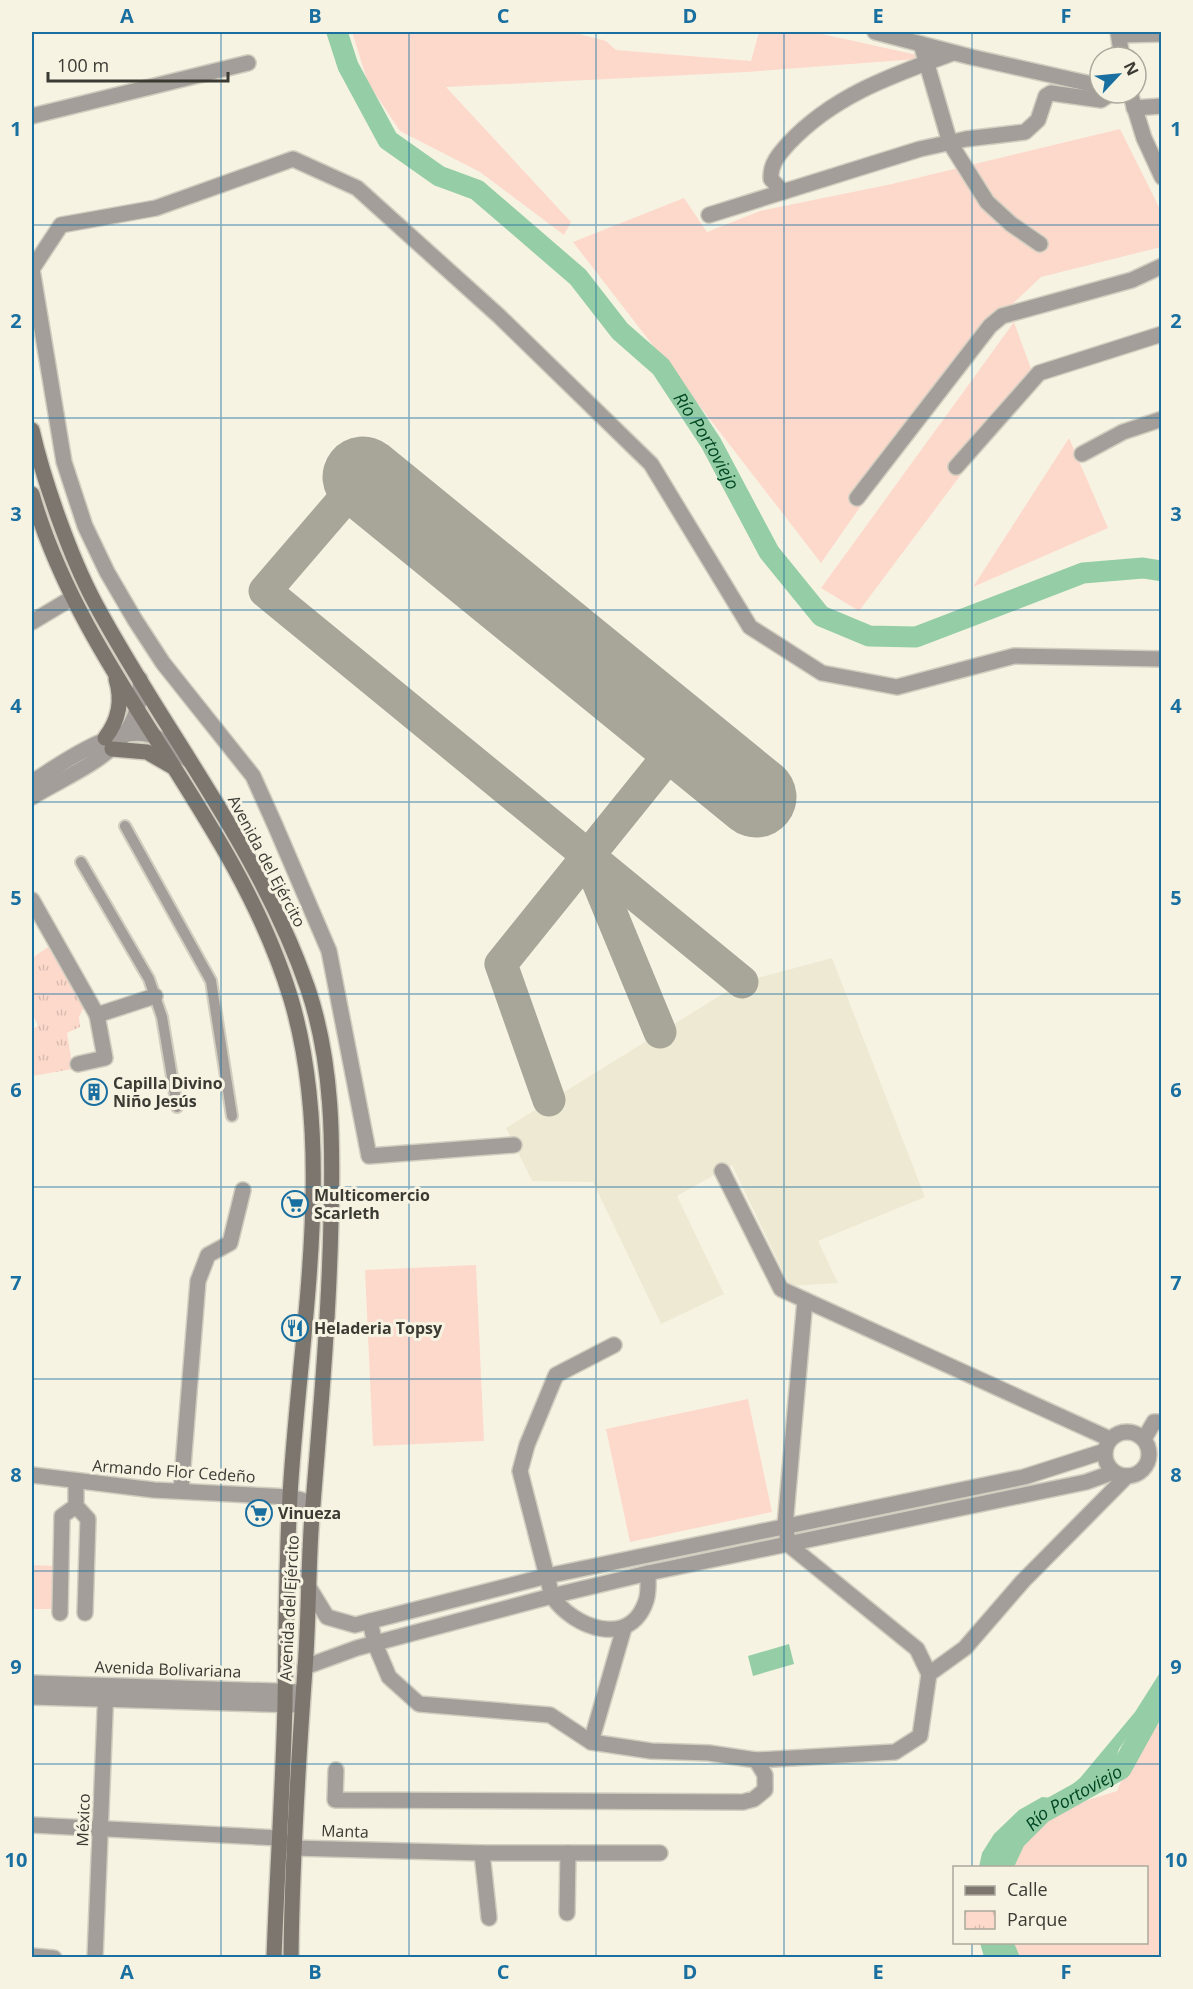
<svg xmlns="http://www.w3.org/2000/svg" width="1193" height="1989" viewBox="0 0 1193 1989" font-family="'Open Sans',sans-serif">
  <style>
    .built { fill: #eee9d2 }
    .grass { fill: #fdd9cc }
    .park { fill: url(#park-tufts) }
    .water { fill: #95cea6 }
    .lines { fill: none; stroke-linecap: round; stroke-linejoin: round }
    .river { stroke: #95cea6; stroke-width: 21 }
    .taxiway { stroke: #a8a699; stroke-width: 33 }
    .runway { stroke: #a8a699; stroke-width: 81 }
    .pedestrian-casing { stroke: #d1cec0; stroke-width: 14 }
    .minor-casing { stroke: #d1cec0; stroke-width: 18 }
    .tertiary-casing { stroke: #d1cec0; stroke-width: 18 }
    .secondary-casing { stroke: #d1cec0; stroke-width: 18 }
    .pedestrian { stroke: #a39e99; stroke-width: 10 }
    .minor { stroke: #a39e99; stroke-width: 15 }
    .tertiary { stroke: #a39e99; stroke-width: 15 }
    .secondary { stroke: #7d766e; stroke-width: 15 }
    .grid { fill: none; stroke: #196f9f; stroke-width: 1.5; stroke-opacity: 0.55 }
    .labels { text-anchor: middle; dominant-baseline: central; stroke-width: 6; stroke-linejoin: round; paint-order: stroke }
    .street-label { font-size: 16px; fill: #3b3a33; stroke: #f7f3e3 }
    .poi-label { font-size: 16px; font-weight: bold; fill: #3b3a33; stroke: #f7f3e3; text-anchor: start }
    .water-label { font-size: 18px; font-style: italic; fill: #004724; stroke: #f7f3e3 }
    .neatline { fill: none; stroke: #196f9f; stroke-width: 2 }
    .grid-label { font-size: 20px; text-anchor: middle; font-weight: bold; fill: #196f9f }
  </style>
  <defs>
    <pattern id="park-tufts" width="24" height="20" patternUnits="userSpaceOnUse" patternTransform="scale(1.5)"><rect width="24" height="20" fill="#fdd9cc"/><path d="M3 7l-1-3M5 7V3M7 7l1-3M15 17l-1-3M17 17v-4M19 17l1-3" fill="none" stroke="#dabbb0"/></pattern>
  </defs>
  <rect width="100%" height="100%" fill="#f7f3e3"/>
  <path class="built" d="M832 958 925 1197 818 1241 838 1283 790 1286 732 1165 677 1196 724 1294 661 1324 593 1182 532 1181 506 1128 742 982Z"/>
  <g class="grass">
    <path d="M352 32H572L606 41 616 50 751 61 759 32H813L931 58 747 72 446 87 571 222 564 235 480 172 400 131 368 83Z"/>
    <path d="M1120 129 1161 211V247L1041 277 982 333 821 563 573 242 684 198 707 232 760 211 892 184Z"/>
    <path d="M1014 322 1034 377 859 611 821 588Z"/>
    <path d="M1069 438 1108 528 973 587Z"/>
    <path d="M476 1265 484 1441 373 1446 365 1270Z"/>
    <path d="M748 1399 772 1512 630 1542 606 1429Z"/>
    <path d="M32 1565 57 1566 56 1609H32Z"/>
    <path d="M1161 1700V1957H1011L1007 1943 1146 1942V1868H1006L1008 1853 1062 1808 1117 1791 1150 1711Z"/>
  </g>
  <path class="park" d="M48 947 84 1007 79 1017 80 1027 67 1033 73 1069 32 1076V1029L38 1026 32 1013V958Z"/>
  <g class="water">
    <path d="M789 1644 794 1664 753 1676 748 1656Z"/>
    <path d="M1161 1671V1689L1119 1749 1115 1761 1080 1796 1044 1818 1019 1824 1007 1839 1001 1867H979L982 1853 994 1834 1019 1810 1042 1797 1053 1798 1062 1793 1080 1778 1135 1712Z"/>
    <path d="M980 1943H1014L1020 1957H984Z"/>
  </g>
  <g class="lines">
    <g class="river">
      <path id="s1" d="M337 32 348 66 388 140 439 176 477 190 578 277 620 331 661 367 711 443 769 552 821 616 869 636 916 637 1083 573 1143 568 1162 571"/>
      <path id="s2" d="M1002 1868 1015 1840 1042 1813 1121 1769 1162 1695"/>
    </g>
    <g class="taxiway">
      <path d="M363 477 265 591 742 982"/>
      <path d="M589 860 660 1032"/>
      <path d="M549 1100 501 964 683 738"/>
    </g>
    <path class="runway" d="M363 477 756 797"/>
    <defs>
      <g id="pedestrian">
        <path d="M125 826 211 981 232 1116"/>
        <path d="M81 862 149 979 162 1017 177 1107"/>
      </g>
      <g id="minor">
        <path d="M875 32 971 57 1100 86"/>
        <path d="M1119 35 1162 34"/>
        <path d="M921 44 950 143 987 202 1011 224 1040 244"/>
        <path d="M1134 108 1162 106"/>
        <path d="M32 116 248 63"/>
        <path d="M783 192 771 179C770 164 779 154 789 143 834 95 893 75 953 53"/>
        <path d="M709 215 920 149 966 139 1025 132 1038 120 1046 96 1051 93 1101 100 1112 93"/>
        <path d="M1082 454 1123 432 1162 419"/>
        <path d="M956 467 1039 373 1162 334"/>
        <path d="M857 498 990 326 1002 316 1132 280 1162 266"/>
        <path d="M32 622 72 598"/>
        <path d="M32 900 97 1015"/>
        <path d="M78 1064 105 1058 97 1015 155 996"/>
        <path d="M514 1145 369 1156 329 951 275 825 253 776 163 663 135 620 107 572 85 526 64 462 32 269 61 225 156 208 293 159 357 188 499 316 651 464 750 627 822 673 897 687 1014 656 1162 659"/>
        <path d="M722 1171 781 1289 805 1300"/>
        <path d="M614 1345 556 1375 527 1445 520 1471 552 1596C573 1628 630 1649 646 1601 649 1592 648 1582 648 1573"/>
        <circle cx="1127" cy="1454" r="22"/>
        <path d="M1110 1439 805 1300 785 1526 789 1545 917 1649 929 1674 965 1648 1023 1581 1127 1476"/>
        <path d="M1144 1439 1154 1422H1162"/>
        <path d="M32 1475 154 1490 290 1497 313 1503"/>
        <path d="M76 1482V1506L88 1519 85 1613"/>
        <path d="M181 1491 198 1281 208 1255 230 1243 243 1190"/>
        <path d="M308 1586 327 1617 355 1625 547 1576 1024 1477 1105 1451"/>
        <path d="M60 1613 62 1516 76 1506"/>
        <path d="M305 1667 357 1648 552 1596 648 1573 1086 1482 1114 1472"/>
        <path d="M591 1742 624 1628"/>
        <path d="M756 1760 895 1752 920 1736 929 1674"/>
        <path d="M336 1770 335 1800 743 1802 754 1799 765 1790V1775L756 1760 709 1753 651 1751 591 1742 550 1715 419 1704 389 1677 375 1644 370 1621"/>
        <path d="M32 1825 279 1838 293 1848 482 1853H660"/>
        <path d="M482 1853 489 1918"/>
        <path d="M567 1913 568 1853"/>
        <path d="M32 1956 54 1958"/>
        <path d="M95 1958 106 1688"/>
      </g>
      <g id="tertiary">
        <path d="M1118 32 1122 57"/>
        <path d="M1130 93 1144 138 1162 177"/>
        <path d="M32 782C63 763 120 719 158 738 169 744 178 752 188 760"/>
        <path d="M32 797C81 767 145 748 140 679"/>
        <path d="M32 1683 303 1692"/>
        <path d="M32 1697 298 1705"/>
      </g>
      <g id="secondary">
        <path d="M32 430C44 482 70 556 95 603 164 732 260 849 308 989 333 1063 333 1143 331 1220 329 1319 320 1417 312 1516 308 1567 309 1618 305 1669 298 1765 292 1861 291 1958"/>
        <path d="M32 494C84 676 235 814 291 999 337 1155 299 1336 290 1496 286 1565 286 1635 285 1704 283 1788 277 1873 274 1958"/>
        <path d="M105 738C119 720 123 701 116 679"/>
        <path d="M112 749 147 752 173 767"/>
      </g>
    </defs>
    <use href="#pedestrian" class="pedestrian-casing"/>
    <use href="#minor" class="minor-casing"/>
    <use href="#tertiary" class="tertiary-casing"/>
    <use href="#secondary" class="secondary-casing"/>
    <use href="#pedestrian" class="pedestrian"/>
    <use href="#minor" class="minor"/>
    <use href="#tertiary" class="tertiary"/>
    <use href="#secondary" class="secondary"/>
  </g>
  <path class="grid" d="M221 32V1958M409 32V1958M596 32V1958M784 32V1958M972 32V1868M32 225H1162M32 418H1162M32 610H1162M32 802H1162M32 994H1162M32 1187H1162M32 1379H1162M32 1571H1162M32 1764H1162M972 1942V1958"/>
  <defs>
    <symbol id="building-ring" viewBox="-11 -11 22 22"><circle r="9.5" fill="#f7f3e3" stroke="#196f9f" stroke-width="1.5"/><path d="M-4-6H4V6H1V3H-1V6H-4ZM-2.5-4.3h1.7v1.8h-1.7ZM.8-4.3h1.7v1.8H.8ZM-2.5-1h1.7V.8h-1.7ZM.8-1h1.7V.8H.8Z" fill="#196f9f"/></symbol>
    <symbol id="supermarket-ring" viewBox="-11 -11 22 22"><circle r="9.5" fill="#f7f3e3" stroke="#196f9f" stroke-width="1.5"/><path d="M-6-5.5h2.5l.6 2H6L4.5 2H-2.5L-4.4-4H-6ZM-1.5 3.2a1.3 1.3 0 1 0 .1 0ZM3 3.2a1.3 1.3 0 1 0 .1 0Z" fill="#196f9f"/></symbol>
    <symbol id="restaurant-ring" viewBox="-11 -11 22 22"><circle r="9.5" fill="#f7f3e3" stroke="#196f9f" stroke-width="1.5"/><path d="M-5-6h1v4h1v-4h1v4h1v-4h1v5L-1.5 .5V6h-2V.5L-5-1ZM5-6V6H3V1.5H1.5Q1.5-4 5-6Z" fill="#196f9f"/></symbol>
  </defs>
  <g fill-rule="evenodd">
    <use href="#building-ring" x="79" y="1077" width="30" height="30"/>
    <use href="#supermarket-ring" x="280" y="1189" width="30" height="30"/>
    <use href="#restaurant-ring" x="280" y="1313" width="30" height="30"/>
    <use href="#supermarket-ring" x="244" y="1498" width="30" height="30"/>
  </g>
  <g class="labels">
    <g class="street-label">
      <text transform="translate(267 861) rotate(62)">Avenida del Ejército</text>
      <text transform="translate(174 1471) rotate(4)">Armando Flor Cedeño</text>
      <text transform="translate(289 1608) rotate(-87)">Avenida del Ejército</text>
      <text transform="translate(168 1669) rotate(2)">Avenida Bolivariana</text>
      <text transform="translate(83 1820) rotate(-88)">México</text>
      <text transform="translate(345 1831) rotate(2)">Manta</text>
    </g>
    <g class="poi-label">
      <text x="113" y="1083">Capilla Divino<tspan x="113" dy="18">Niño Jesús</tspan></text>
      <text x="314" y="1195">Multicomercio<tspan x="314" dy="18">Scarleth</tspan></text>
      <text x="314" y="1328">Heladeria Topsy</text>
      <text x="278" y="1513">Vinueza</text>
    </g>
    <g class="water-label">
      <text stroke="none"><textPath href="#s1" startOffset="566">Río Portoviejo</textPath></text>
      <text stroke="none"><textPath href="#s2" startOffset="104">Río Portoviejo</textPath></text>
    </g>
  </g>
  <rect width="1193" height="1989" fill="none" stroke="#f7f3e3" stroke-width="66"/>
  <rect x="953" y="1866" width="195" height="78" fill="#f7f3e3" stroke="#aca99d" stroke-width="1.5"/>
  <rect x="965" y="1886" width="30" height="9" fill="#7d766e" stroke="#aca99d" stroke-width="1.5"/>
  <text x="1007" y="1896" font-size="18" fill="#3b3a33">Calle</text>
  <rect x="965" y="1911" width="30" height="18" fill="url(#park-tufts)" stroke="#aca99d" stroke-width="1.5"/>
  <text x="1007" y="1926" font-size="18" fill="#3b3a33">Parque</text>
  <g transform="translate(1118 75) rotate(64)"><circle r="28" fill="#f7f3e3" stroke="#aca99d" stroke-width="1.5"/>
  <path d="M0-4.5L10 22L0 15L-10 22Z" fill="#196f9f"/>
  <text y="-9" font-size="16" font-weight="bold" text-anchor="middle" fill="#3b3a33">N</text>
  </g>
  <path d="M48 72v9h180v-9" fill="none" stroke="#3b3a33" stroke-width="3"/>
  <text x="57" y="72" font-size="18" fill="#3b3a33" stroke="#f7f3e3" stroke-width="4.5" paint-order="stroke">100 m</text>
  <rect x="33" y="33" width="1127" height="1923" class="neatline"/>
  <g class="grid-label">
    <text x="127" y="23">A</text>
    <text x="315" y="23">B</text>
    <text x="503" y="23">C</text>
    <text x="690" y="23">D</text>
    <text x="878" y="23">E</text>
    <text x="1066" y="23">F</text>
    <text x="16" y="136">1</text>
    <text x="1176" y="136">1</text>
    <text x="16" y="328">2</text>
    <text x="1176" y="328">2</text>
    <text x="16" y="521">3</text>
    <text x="1176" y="521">3</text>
    <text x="16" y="713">4</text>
    <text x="1176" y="713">4</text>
    <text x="16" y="905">5</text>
    <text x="1176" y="905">5</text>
    <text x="16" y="1097">6</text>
    <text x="1176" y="1097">6</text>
    <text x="16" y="1290">7</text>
    <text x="1176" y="1290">7</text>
    <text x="16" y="1482">8</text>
    <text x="1176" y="1482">8</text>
    <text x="16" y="1674">9</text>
    <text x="1176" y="1674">9</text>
    <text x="16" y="1867">10</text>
    <text x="1176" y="1867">10</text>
    <text x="127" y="1979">A</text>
    <text x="315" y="1979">B</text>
    <text x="503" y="1979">C</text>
    <text x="690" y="1979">D</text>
    <text x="878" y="1979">E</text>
    <text x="1066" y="1979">F</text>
  </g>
</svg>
